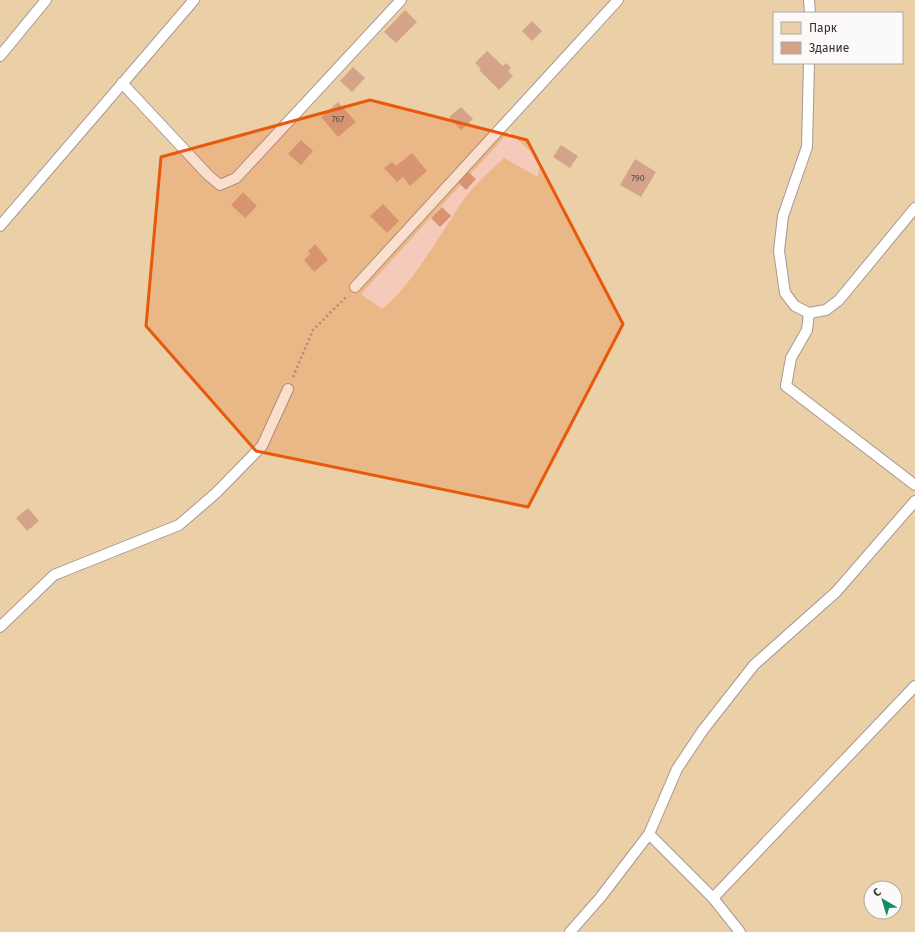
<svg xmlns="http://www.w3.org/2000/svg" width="915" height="932" viewBox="0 0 915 932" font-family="'Fira Sans',sans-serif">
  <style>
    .green { fill: #ebd0a7; fill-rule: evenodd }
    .building { fill: #d5a38a }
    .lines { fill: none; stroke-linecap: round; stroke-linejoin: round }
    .service-casing { stroke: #a79696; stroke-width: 12 }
    .path { stroke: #a19393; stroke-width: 2.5; stroke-dasharray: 2 3; stroke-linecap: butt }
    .service { stroke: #fff; stroke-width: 10 }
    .marked { fill: #e8590c; fill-opacity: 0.2; stroke: #e8590c; stroke-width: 3; stroke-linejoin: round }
    .labels { text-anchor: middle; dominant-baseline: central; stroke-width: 3.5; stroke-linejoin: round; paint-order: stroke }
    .number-label { font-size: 9px; fill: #5e4c46 }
  </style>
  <rect width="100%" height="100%" fill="#fae7e7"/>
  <path class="green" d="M0 0H915V932H0ZM774 13H902V63H774ZM509 132 540 160 538 177 504 158C491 170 474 185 464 199 440 234 414 283 382 309L361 294ZM871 888H895V912H871Z"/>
  <g class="building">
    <path d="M405 10 417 22 396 43 384 32Z"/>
    <path d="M532 21 542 31 532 41 522 31Z"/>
    <path d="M487 51 503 66 506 63 511 68 508 71 513 76 499 90 479 70 481 69 475 63Z"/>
    <path d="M353 67 365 78 352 92 340 81Z"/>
    <path d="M338 102 356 122 338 137 321 117Z"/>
    <path d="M461 107 473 119 461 130 449 117Z"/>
    <path d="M301 140 313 151 301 165 288 154Z"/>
    <path d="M561 145 578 156 570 168 553 157Z"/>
    <path d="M412 153 427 171 410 186 403 177 397 182 384 168 392 162 396 166Z"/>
    <path d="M635 159 656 172 641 197 620 185Z"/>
    <path d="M466 170 476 179 466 190 456 180Z"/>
    <path d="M243 192 257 206 245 218 231 205Z"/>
    <path d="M383 204 399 221 387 233 370 216Z"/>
    <path d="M442 207 451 216 440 227 431 218Z"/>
    <path d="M315 244 328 260 314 272 304 260 310 254 308 251Z"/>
    <path d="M28 508 39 521 27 531 16 518Z"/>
  </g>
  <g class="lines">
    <defs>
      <g id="service">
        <path d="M809 0 810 13"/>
        <path d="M0 56 46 0"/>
        <path d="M809 63 807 147 783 216 779 251 785 293 795 306 809 313 826 310 839 300 915 208"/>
        <path d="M122 83 208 175 220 185 236 178 401 0"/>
        <path d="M0 226 194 0"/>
        <path d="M355 287 618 0"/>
        <path d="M809 313 807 330 791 358 786 386 915 485"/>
        <path d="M0 627 54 575 179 525 216 493 262 446 288 389"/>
        <path d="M713 898 915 686"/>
        <path d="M570 932 600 898 649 834"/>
        <path d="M740 932 713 898 649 834 677 769 703 730 754 665 836 592 915 501"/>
      </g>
    </defs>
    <use href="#service" class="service-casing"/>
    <path class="path" d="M293 377 313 330 347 296"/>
    <use href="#service" class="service"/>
  </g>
  <path class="marked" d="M370 100 527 140 623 324 528 507 256 451 146 326 161 157Z"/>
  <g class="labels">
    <g class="number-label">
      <text x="338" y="119">767</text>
      <text x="638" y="178">790</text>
    </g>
  </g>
  <rect x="773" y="12" width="130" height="52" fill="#fcf9f9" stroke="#ada8a8"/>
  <rect x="781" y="22" width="20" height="12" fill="#ebd0a7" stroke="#ada8a8"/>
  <text x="809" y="32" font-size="12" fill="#362f2f">Парк</text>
  <rect x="781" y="42" width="20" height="12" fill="#d5a38a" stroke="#ada8a8"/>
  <text x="809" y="52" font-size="12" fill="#362f2f">Здание</text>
  <g transform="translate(883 900) rotate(322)"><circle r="19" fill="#fcf9f9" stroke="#ada8a8"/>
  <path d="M0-3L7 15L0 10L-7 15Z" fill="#168b6c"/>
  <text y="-6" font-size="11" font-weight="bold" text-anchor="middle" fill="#362f2f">С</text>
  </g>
</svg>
